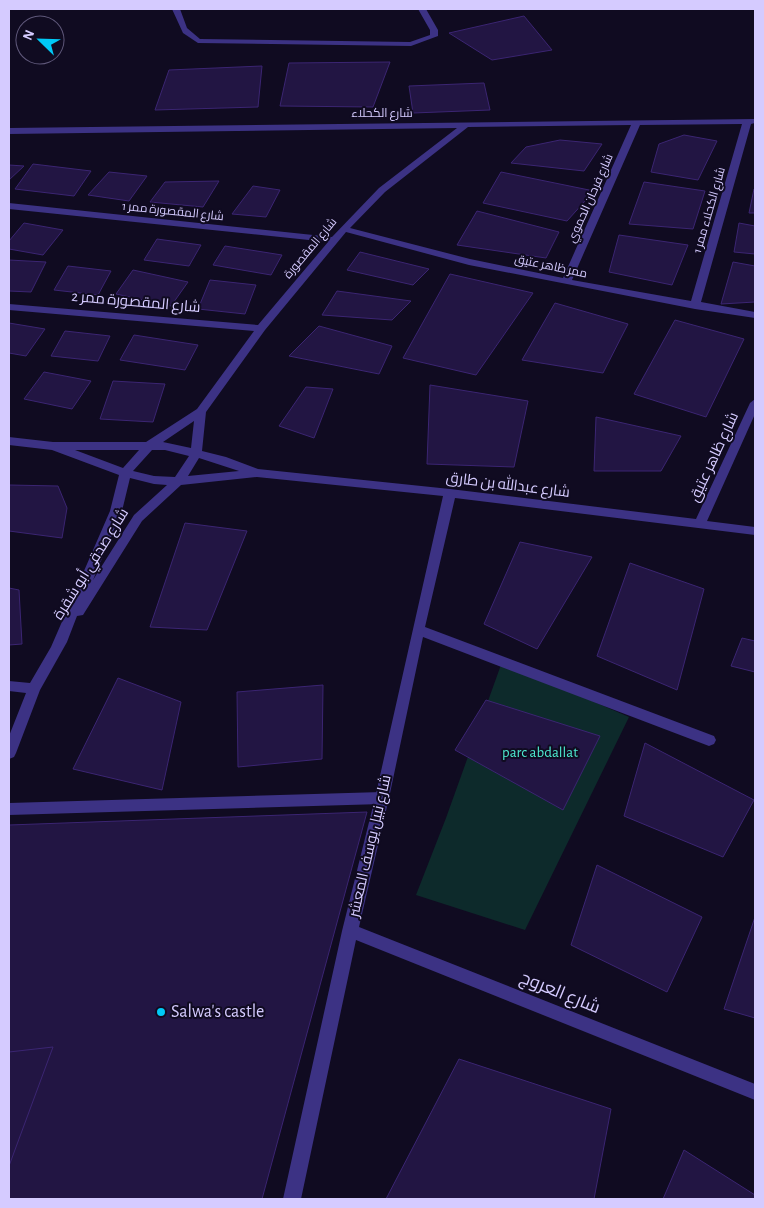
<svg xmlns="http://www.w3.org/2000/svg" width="764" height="1208" viewBox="0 0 764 1208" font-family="'Alegreya Sans',Cairo,sans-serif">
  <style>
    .green { fill: #0d2a2b }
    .building { fill: #221543; stroke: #3b2572 }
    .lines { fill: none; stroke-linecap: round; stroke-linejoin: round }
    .lane { fill: #3c3284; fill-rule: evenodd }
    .street { fill: #3c3284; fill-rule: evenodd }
    .poi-dot { fill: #00c9f6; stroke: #100b21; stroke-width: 2 }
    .labels { text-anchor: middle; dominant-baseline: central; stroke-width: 4; stroke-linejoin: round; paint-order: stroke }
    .far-street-label { font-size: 12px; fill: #d5cbff; stroke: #100b21 }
    .street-label { font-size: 15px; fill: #d5cbff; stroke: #100b21 }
    .park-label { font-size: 15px; fill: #4de9cf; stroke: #100b21 }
    .near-street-label { font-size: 18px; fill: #d5cbff; stroke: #100b21 }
    .near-poi-label { font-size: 18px; fill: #d5cbff; stroke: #100b21; text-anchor: start }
  </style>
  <rect width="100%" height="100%" fill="#100b21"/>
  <path class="green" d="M502 662 629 717 525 930 416 895 446 818Z"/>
  <g class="building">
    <path d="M524 16 552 50 492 60 449 33Z"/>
    <path d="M390 62 373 107 280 106 289 63Z"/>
    <path d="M262 66 258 107 155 110 169 70Z"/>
    <path d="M484 83 490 110 413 113 409 86Z"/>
    <path d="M684 135 717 141 698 180 651 172 659 144Z"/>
    <path d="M560 140 602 144 584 171 511 163 526 147Z"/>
    <path d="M33 164 91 171 74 196 15 189Z"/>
    <path d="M9 165 24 166 9 180Z"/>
    <path d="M109 172 147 176 129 201 88 195Z"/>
    <path d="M501 172 594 191 567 221 483 203Z"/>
    <path d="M219 181 203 207 150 202 165 182Z"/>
    <path d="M644 182 705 191 693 229 629 224Z"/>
    <path d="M253 186 280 190 266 217 232 214Z"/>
    <path d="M754 189 755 190V213H749Z"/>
    <path d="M477 211 559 232 546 258 457 245Z"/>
    <path d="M24 223 63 230 43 255 9 249V241Z"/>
    <path d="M739 223 755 226V254L734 252Z"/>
    <path d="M619 235 688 245 672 285 609 272Z"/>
    <path d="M157 239 201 245 189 266 144 260Z"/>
    <path d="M225 246 282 255 271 275 213 265Z"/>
    <path d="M360 252 429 269 413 285 347 270Z"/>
    <path d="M9 260 46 262 31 292 9 291Z"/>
    <path d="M733 262 755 266V302L721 304Z"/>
    <path d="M68 266 111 271 98 295 54 290Z"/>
    <path d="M133 270 188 282 171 306 116 294Z"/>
    <path d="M450 274 533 293 476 375 403 358Z"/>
    <path d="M210 280 256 285 245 314 198 309Z"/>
    <path d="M337 291 411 301 392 320 322 315Z"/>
    <path d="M555 303 628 324 603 373 522 360Z"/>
    <path d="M675 320 744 339 706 417 634 394Z"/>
    <path d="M9 323 45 329 26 356 9 353Z"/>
    <path d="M319 326 392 346 379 374 289 356Z"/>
    <path d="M65 331 110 336 98 361 51 356Z"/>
    <path d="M134 335 198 345 185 370 120 360Z"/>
    <path d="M44 372 91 381 72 409 24 399Z"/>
    <path d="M113 381 165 384 153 422 100 419Z"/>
    <path d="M430 385 528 401 514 467 427 464Z"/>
    <path d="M306 387 333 389 314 438 279 426Z"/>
    <path d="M596 417 681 436 661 471H594Z"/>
    <path d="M9 485 58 486 67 508 62 538 9 531Z"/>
    <path d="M185 523 247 531 207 630 150 627Z"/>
    <path d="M520 542 592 557 537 649 484 624Z"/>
    <path d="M630 563 704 589 677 690 597 656Z"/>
    <path d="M9 588 19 590 22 644 9 645Z"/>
    <path d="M742 638 755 641V672L731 666Z"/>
    <path d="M118 678 181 702 162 790 73 769Z"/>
    <path d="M323 685 322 759 238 767 237 692Z"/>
    <path d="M486 700 600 736 563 810 455 750Z"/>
    <path d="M645 743 754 800 723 857 624 816Z"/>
    <path d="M367 812 262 1199H9V825Z"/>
    <path d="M597 865 702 917 667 992 571 945Z"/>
    <path d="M755 917V1018L724 1009Z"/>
    <path d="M53 1047 9 1166V1052Z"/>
    <path d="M459 1059 611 1109 594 1199H386Z"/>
    <path d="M684 1150 755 1195V1199H663Z"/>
  </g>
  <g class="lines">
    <path class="lane" d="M382 792 387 794 389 798 387 802 382 804 9 815V803Z"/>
    <g class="street">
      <path d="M172 9H180L187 28 200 39 410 42 430 35V30L418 9H426L438 30V36L411 46 198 43 183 33Z"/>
      <path d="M755 119V123L751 124 701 302 755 312V318L695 309 469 265 346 232 265 330 206 412 202 451 226 457 258 469 450 489 696 519 750 403 755 399V414L707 521 755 527V535L455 498 425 627 714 736 716 740 714 744 709 746 423 637 389 798 359 927 755 1084V1100L356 940 301 1199H283L342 931 375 798 443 496 257 477 181 485 142 521 83 615 77 616 67 642 40 690 16 753 14 757 9 759V736L26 693 9 691V681L30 683 51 647 110 511 119 475 52 450 9 445V437L53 442H146L197 409 254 331 9 310V304L258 325 328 242 9 209V203L332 237 379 188 457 128 9 134V128ZM742 124 691 301 572 280 640 125ZM631 125 563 278 470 259 350 228 385 192 468 127ZM194 421 191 448 163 442ZM75 450H139L123 468ZM152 450H165L189 456 175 477 154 476 133 471ZM199 458 239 471 188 476ZM130 478 154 484 167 485 134 515 93 580 122 511Z"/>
    </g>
  </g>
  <circle class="poi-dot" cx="161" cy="1012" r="5"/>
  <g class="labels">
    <g class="far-street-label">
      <text x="382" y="113">شارع الكحلاء</text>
      <text transform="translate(590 198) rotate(-66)">شارع فرحان الحموي</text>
      <text transform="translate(709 210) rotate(-74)">شارع الكحلاء ممر 1</text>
      <text transform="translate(173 211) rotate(6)">شارع المقصورة ممر 1</text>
      <text transform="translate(310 248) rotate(-50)">شارع المقصورة</text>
      <text transform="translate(551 266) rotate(12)">ممر ظاهر عتيق</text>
    </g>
    <g class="street-label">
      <text transform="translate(136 302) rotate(5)">شارع المقصورة ممر 2</text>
      <text transform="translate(714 457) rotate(-65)">شارع ظاهر عتيق</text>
      <text transform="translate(508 485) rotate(7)">شارع عبدالله بن طارق</text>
      <text transform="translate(91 564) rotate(-58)">شارع صدقي أبو شقرة</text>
      <text transform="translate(370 846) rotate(-77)">شارع نبيل يوسف المعشر</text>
    </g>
    <g class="park-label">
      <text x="540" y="752">parc abdallat</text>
    </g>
    <g class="near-street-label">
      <text transform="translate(560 993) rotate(22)">شارع العروج</text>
    </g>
    <g class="near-poi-label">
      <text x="171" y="1012">Salwa's castle</text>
    </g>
  </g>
  <rect width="764" height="1208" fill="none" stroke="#d5cbff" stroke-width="20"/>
  <g transform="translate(40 40) rotate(293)"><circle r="24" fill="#100b21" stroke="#5f587a"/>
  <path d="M0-4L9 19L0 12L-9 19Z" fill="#00c9f6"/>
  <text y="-8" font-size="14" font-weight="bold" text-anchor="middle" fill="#d5cbff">N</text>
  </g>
</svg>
